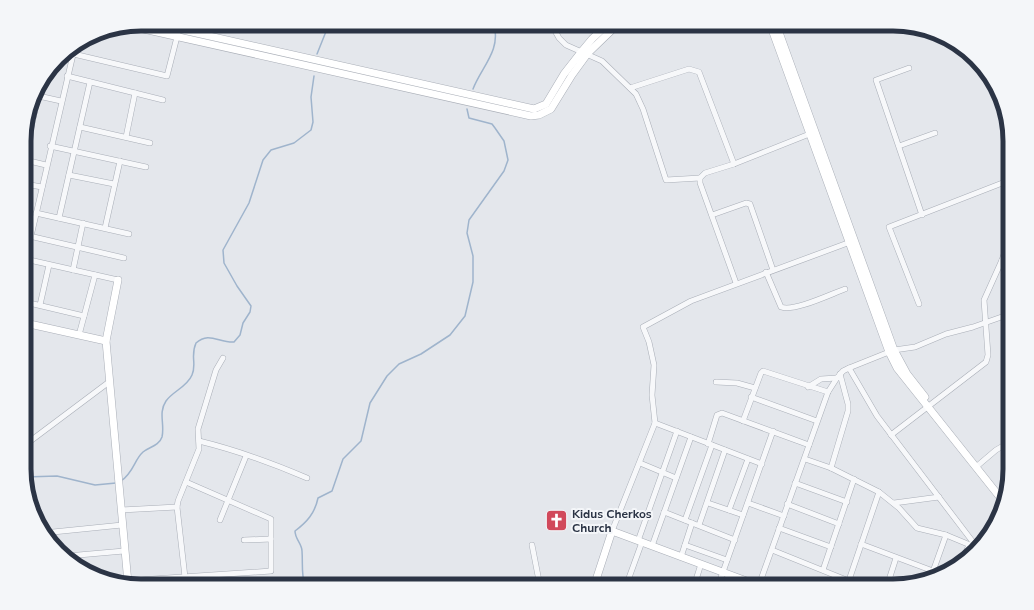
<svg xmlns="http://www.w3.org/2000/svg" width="1034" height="610" viewBox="0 0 1034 610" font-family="'Nunito Sans',sans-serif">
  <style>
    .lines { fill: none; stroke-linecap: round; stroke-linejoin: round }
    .stream { stroke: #9fb4cc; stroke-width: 1.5 }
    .street-casing { stroke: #a9aeb7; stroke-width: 6 }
    .secondary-casing { stroke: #a9aeb7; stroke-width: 8 }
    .street { stroke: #f7f8fa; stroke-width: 5 }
    .secondary { stroke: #fff; stroke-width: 7 }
    .labels { text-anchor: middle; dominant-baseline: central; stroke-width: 4; stroke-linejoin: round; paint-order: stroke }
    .poi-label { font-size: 12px; font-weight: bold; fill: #2b3445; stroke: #f4f6f9; text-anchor: start }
    .rim { fill: none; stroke: #2b3445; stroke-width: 5 }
  </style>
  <rect width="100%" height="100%" fill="#e4e7ec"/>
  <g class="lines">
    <g class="stream">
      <path d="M317 54 329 24"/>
      <path d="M473 89C482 66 501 51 494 24"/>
      <path d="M25 477 57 476 95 485 116 483"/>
      <path d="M121 481C134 472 134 460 143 452 149 447 159 446 162 437 165 424 158 413 166 401 173 391 187 387 192 375 197 364 190 356 196 343 209 331 219 343 234 342L240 335 243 323 250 312 251 306 237 286 224 263 223 250 249 203 263 160 271 150 294 143 311 130 313 122 311 97 314 76"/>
      <path d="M305 586C301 574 303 564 302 551 302 544 295 539 295 531 307 522 315 513 318 498L332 491 343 459 361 441 370 403 387 376 399 364 421 354 450 335 465 316 473 282V256L467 233 469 220 504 171 508 160 504 141 495 128 492 124 469 118 467 109"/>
    </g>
    <defs>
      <g id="street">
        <path d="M553 24 554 29 559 38 566 45 602 61 636 94 643 109 666 180 700 178"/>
        <path d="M65 52 167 76 178 33"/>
        <path d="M909 68 876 80 922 215"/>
        <path d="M67 76 163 100"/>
        <path d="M630 88 689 69 699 72 734 164"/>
        <path d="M34 95 61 101"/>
        <path d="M80 127 150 143"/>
        <path d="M126 137 135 93"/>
        <path d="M50 146 146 167"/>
        <path d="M899 146 935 133"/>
        <path d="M25 155 41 83"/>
        <path d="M25 160 46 165"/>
        <path d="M69 175 114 184"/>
        <path d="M25 184 42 187"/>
        <path d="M36 213 129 234"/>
        <path d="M712 215 746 203 750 204 773 270"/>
        <path d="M59 218 90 82"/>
        <path d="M105 228 120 161"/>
        <path d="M25 235 124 258"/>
        <path d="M25 259 118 280"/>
        <path d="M1002 260 1010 274"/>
        <path d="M25 262 75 46"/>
        <path d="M73 270 83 223"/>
        <path d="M766 272 781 307C794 312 831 294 845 289"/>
        <path d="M736 283 700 183V178L705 173 734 164 812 133"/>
        <path d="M25 302 84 316"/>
        <path d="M919 304 889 227 1010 180"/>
        <path d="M40 305 49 265"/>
        <path d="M79 335 95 275"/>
        <path d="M849 368 877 416 976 546"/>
        <path d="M716 382 737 383 755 388"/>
        <path d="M808 387 821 379 837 378"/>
        <path d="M751 397 817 421"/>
        <path d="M743 421 761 373 763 371 828 392"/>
        <path d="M655 423 762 464"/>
        <path d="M891 435 986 362 988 355 984 300 1002 260 1010 237"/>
        <path d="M199 441C236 450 272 463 307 478"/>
        <path d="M708 444 717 415 722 413 809 445"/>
        <path d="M25 445 109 382"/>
        <path d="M805 459 831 468 879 492 899 508 917 528 946 535 975 547"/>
        <path d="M640 463 676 478"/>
        <path d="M976 467 996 450 1010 442"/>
        <path d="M831 468 848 411V404L840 374"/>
        <path d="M795 483 847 502"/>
        <path d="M708 503 743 515"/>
        <path d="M748 503 784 516"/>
        <path d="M894 503 939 497"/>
        <path d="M787 504 839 524"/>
        <path d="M121 510 177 507"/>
        <path d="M729 510 748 459"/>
        <path d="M664 512 735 540"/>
        <path d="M220 520 246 456"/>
        <path d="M685 520 712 445"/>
        <path d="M699 525 725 450"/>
        <path d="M779 528 831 547"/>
        <path d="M612 531 655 423 652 395 654 365 649 342 643 327 691 301 853 241"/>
        <path d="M43 533 122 525"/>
        <path d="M244 540 271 539"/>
        <path d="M638 541 677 431"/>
        <path d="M861 544 933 571"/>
        <path d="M532 545 540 586"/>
        <path d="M685 545 727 560"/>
        <path d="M652 546 691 437"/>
        <path d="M772 550 849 581"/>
        <path d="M67 556 124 551"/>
        <path d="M681 557 692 523"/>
        <path d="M963 559 969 545"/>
        <path d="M823 570 854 479"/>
        <path d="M931 577 946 535"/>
        <path d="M123 581 271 571V519L186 482"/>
        <path d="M759 585 828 392 837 378 843 371 849 368 894 350 915 347 946 334 973 327 1010 314"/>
        <path d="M186 586 177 507 178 501 199 449 198 429 216 370 223 358"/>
        <path d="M626 586 642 542"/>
        <path d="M694 586 701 564"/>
        <path d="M718 586 773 431"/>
        <path d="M847 586 879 492"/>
        <path d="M887 586 896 558"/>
      </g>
      <g id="secondary">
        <path d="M156 24 534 109 546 104 564 74 582 51 592 39 608 24"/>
        <path d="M770 24 889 352 897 368 1003 501"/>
        <path d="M776 24 894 350 907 374 925 397"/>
        <path d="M130 26 531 116 539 115 551 109 572 75 588 53 618 24"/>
        <path d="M118 280 106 341 128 583"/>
        <path d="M25 323 106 341"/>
        <path d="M594 586 612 531 760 586"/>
      </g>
    </defs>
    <use href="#street" class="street-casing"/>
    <use href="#secondary" class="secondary-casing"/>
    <use href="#street" class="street"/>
    <use href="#secondary" class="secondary"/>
  </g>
  <defs>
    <symbol id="church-square" viewBox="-11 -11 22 22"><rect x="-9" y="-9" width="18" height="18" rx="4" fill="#d1495b" stroke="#f4f6f9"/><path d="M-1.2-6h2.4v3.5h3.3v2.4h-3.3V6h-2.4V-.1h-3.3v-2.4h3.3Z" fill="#fff"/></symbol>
  </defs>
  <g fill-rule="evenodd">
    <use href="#church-square" x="544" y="508" width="25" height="25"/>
  </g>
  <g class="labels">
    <g class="poi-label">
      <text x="572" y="514">Kidus Cherkos<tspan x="572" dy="14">Church</tspan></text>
    </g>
  </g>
  <path d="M0 0H1034V610H0ZM141 31H893A110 110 0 0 1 1003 141V469A110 110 0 0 1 893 579H141A110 110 0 0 1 31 469V141A110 110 0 0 1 141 31Z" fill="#f4f6f9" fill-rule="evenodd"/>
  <path class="rim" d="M141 31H893A110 110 0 0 1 1003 141V469A110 110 0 0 1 893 579H141A110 110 0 0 1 31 469V141A110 110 0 0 1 141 31Z"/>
</svg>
